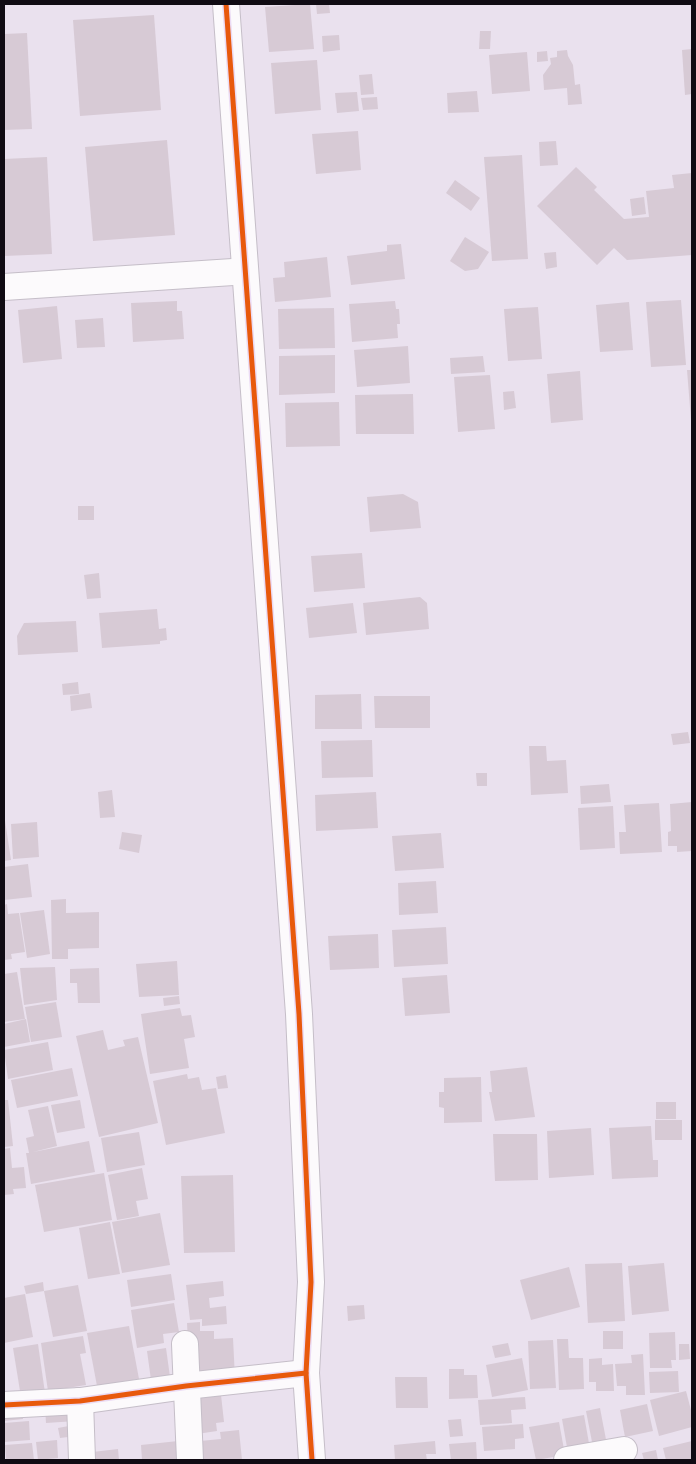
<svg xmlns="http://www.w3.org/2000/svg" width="696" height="1464" viewBox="0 0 696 1464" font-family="Signika,sans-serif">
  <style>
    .building { fill: #d7cad5 }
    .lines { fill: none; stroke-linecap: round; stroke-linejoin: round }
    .street-casing { stroke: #c5bec8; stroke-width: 28 }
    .street { stroke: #fcfafc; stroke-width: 26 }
    .cycleway-casing { stroke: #ebdbf4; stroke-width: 8 }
    .cycleway { stroke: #e8590c; stroke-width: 5 }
  </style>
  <rect width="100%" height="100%" fill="#eae1ee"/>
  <g class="building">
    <path d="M310 4 314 49 269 52 265 7Z"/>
    <path d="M316 4H329L330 13 317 14Z"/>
    <path d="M154 15 161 110 80 116 73 20Z"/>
    <path d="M480 31H491L490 49H479Z"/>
    <path d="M27 33 32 129 4 130V34Z"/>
    <path d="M339 35 340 50 323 52 322 36Z"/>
    <path d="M692 49V94L685 95 682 50Z"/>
    <path d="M567 50 568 56 573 65 575 85 580 84 582 104 568 105 567 88 544 90 543 75 551 64 550 58 557 57V51Z"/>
    <path d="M547 51 548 61 537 62V52Z"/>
    <path d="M527 52 530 91 492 94 489 55Z"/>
    <path d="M317 60 321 110 275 114 271 63Z"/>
    <path d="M372 74 374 94 361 95 359 75Z"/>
    <path d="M477 91 479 112 448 113 447 93Z"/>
    <path d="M357 92 359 111 337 113 335 93Z"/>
    <path d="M377 97 378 109 363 110 361 98Z"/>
    <path d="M358 131 361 170 316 174 312 134Z"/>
    <path d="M167 140 175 235 93 241 85 147Z"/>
    <path d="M556 141 558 165 540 166 539 142Z"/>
    <path d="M522 155 528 259 492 261 484 157Z"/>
    <path d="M47 157 52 254 4 256V159Z"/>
    <path d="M576 167 597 187 594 190 624 219 649 217 646 191 674 188 672 175 692 173V255L627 260 614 248 597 265 537 206Z"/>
    <path d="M455 180 480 198 471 211 446 193Z"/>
    <path d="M644 197 646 214 632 216 630 199Z"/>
    <path d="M465 237 489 252 478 269 465 271 450 261Z"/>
    <path d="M401 244 405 279 351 285 347 256 387 251V245Z"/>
    <path d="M556 252 557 267 546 269 544 253Z"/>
    <path d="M327 257 331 297 275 302 273 278 285 277 284 262Z"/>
    <path d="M681 300 686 365 651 367 646 302Z"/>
    <path d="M177 301V311H182L184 339 133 342 131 303Z"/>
    <path d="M395 301 396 309H399L400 324H397L398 338 352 342 349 304Z"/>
    <path d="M629 302 633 350 600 352 596 305Z"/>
    <path d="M57 306 62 359 23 363 18 310Z"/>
    <path d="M538 307 542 359 508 361 504 309Z"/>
    <path d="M334 308 335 348 279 349 278 309Z"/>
    <path d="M103 318 105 347 77 348 75 320Z"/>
    <path d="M408 346 410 383 357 387 354 350Z"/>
    <path d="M335 355V393L279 395V356Z"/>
    <path d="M483 356 485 372 451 374 450 358Z"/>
    <path d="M687 370H692V420H691Z"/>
    <path d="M580 371 583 420 551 423 547 374Z"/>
    <path d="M490 375 495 429 458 432 454 377Z"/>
    <path d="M514 391 516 408 504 410 503 392Z"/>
    <path d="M413 394 414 434H356L355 395Z"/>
    <path d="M339 402 340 446 286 447 285 403Z"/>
    <path d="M403 494 418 502 421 528 370 532 367 497Z"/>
    <rect x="78" y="506" width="16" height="14"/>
    <path d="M362 553 365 588 314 592 311 556Z"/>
    <path d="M99 573 101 598 87 599 84 575Z"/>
    <path d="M420 597 427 603 429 629 366 635 363 603Z"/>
    <path d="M353 603 357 633 309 638 306 608Z"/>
    <path d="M157 609 159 629 166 628 167 640 160 641V644L102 648 99 613Z"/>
    <path d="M76 621 78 652 18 655 17 636 24 623Z"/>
    <path d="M78 682 79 694 63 695 62 684Z"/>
    <path d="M90 693 92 708 71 711 70 696Z"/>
    <path d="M361 694 362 729H315V695Z"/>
    <path d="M374 696H430V728H375Z"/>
    <path d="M688 732 690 743 673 745 671 734Z"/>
    <path d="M372 740 373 777 322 778 321 741Z"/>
    <path d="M529 746H546L547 761 566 760 568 793 531 795Z"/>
    <path d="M476 773H487V786H477Z"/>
    <path d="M609 784 611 802 581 804 580 786Z"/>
    <path d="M112 790 115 817 100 818 98 792Z"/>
    <path d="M376 792 378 828 316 831 315 795Z"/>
    <path d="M692 802V851L677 852V846H668V832L671 831 670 804Z"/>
    <path d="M659 803 662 852 620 854 619 832H626L624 805Z"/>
    <path d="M613 806 615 848 580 850 578 808Z"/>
    <path d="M4 814 11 860 4 861Z"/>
    <path d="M37 822 39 857 13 859 11 824Z"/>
    <path d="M122 832 142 835 139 853 119 849Z"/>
    <path d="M441 833 444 868 395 871 392 836Z"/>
    <path d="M28 864 32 897 4 900V867Z"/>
    <path d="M436 881 438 913 399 915 398 883Z"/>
    <path d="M66 899V913L99 912V948L68 949V959H52L51 900Z"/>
    <path d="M7 904 8 914 19 913 25 952 11 954 12 959 4 960V905Z"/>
    <path d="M44 910 50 954 27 958 20 913Z"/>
    <path d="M446 927 448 964 394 967 392 930Z"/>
    <path d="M378 934 379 968 330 970 328 936Z"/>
    <path d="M177 961 179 995 139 997 136 964Z"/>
    <path d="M55 967 57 1000 24 1005 20 968Z"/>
    <path d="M99 968 100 1003H78L77 983H70V969Z"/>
    <path d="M17 972 25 1019 4 1022V974Z"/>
    <path d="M447 975 450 1013 405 1016 402 978Z"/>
    <path d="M179 996 180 1004 164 1006 163 998Z"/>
    <path d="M56 1002 62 1037 31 1042 25 1007Z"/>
    <path d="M180 1008 182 1016 191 1015 195 1037 184 1039 189 1068 150 1074 141 1014Z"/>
    <path d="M26 1019 30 1042 4 1047V1024Z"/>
    <path d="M103 1030 108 1050 125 1046 123 1040 138 1037 158 1123 99 1137 76 1036Z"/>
    <path d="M48 1042 53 1070 8 1079 4 1050Z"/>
    <path d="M527 1067 535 1117 495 1121 489 1092H492L490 1071Z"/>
    <path d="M72 1068 78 1096 17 1108 11 1080Z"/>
    <path d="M187 1074 188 1079 199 1077 202 1090 216 1088 225 1133 166 1145 153 1081Z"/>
    <path d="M226 1075 228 1088 218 1089 216 1077Z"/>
    <path d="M481 1077 482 1122 444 1123V1108L439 1107V1092H444V1078Z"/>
    <path d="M4 1100H8L13 1146 4 1147Z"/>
    <path d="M80 1100 85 1128 57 1133 51 1105Z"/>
    <rect x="656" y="1102" width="20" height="17"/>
    <path d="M48 1106 57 1146 33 1152 89 1141 95 1172 31 1184 26 1153H29L26 1138 34 1136 28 1110Z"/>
    <rect x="655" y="1120" width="27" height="20"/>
    <path d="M651 1126 653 1160H658V1177L612 1179 609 1128Z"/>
    <path d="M591 1128 594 1175 549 1178 547 1131Z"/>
    <path d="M139 1132 145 1165 107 1172 101 1138Z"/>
    <path d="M493 1134H537L538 1180 495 1181Z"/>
    <path d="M10 1148 12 1168 24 1167 26 1188 13 1189 14 1194 4 1195V1149Z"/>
    <path d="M142 1168 148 1199 136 1201 139 1216 117 1220 108 1175Z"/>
    <path d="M104 1173 112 1220 44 1232 35 1185Z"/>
    <path d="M233 1175 235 1252 184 1253 181 1176Z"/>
    <path d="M160 1213 170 1265 122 1273 112 1222Z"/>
    <path d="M110 1222 120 1274 88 1279 79 1228Z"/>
    <path d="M622 1263 625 1321 588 1323 585 1264Z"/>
    <path d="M664 1263 669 1311 632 1315 628 1266Z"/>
    <path d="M569 1267 580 1307 531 1320 520 1280Z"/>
    <path d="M171 1274 175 1300 131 1307 127 1280Z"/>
    <path d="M223 1281 224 1296 209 1298 210 1308 226 1306 227 1324 202 1326V1319L190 1320 186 1285Z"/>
    <path d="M43 1282 44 1291 26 1294 24 1286Z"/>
    <path d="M78 1285 87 1331 53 1337 44 1291Z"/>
    <path d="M25 1294 33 1337 4 1343V1298Z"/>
    <path d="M174 1303 179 1332 163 1334 164 1343 137 1348 131 1310Z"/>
    <path d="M364 1305 365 1319 348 1321 347 1306Z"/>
    <path d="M200 1322V1331H214V1339L233 1338 235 1378 190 1380 187 1323Z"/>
    <path d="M129 1326 139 1379 97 1386 87 1333Z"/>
    <rect x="603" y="1331" width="20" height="18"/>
    <path d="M675 1332 676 1360H671L672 1368H650L649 1333Z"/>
    <path d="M83 1336 86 1353 80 1354 86 1385 48 1391 41 1343Z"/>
    <path d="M557 1339H568L569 1358H583L584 1389 559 1390Z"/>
    <path d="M553 1340 556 1388 530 1389 528 1341Z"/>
    <path d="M508 1343 511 1355 495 1358 492 1346Z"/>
    <path d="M38 1344 45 1393 21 1397 13 1348Z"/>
    <path d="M679 1344H689L690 1359 679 1360Z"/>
    <path d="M166 1348 170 1377 151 1380 147 1351Z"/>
    <path d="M643 1354 645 1395H626V1386H617L615 1364 632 1363 631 1355Z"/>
    <path d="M522 1358 528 1390 492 1397 486 1365Z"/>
    <path d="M602 1358V1365L613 1364 614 1391H596V1382H589V1359Z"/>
    <path d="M449 1369H464V1375H477L478 1398 449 1399Z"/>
    <path d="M678 1371 679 1392 650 1393 649 1372Z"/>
    <path d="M395 1377H427L428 1408H396Z"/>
    <path d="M220 1386 224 1422 216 1423 217 1431 197 1434 192 1389Z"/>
    <path d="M686 1391 692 1414V1427L659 1436 650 1400Z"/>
    <path d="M525 1397 526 1409 511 1410 512 1423 480 1425 478 1400Z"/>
    <path d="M75 1404 76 1421 46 1423 45 1406Z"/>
    <path d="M647 1404 653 1431 625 1437 620 1410Z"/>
    <path d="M22 1405 23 1419 4 1421V1407Z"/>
    <path d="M600 1408 607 1445 593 1447 586 1411Z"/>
    <path d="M584 1415 590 1449 568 1453 562 1419Z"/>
    <path d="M461 1419 463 1436 450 1437 448 1420Z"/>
    <path d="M29 1421 30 1440 4 1442V1423Z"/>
    <path d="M559 1422 565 1455 536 1460 529 1427Z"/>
    <path d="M523 1424 524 1438 515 1439V1449L484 1451 482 1427Z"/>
    <path d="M74 1425 76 1436 60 1438 58 1428Z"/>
    <path d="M239 1430 242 1460H202L200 1441 221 1439 220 1432Z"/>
    <path d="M57 1440 58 1458 38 1460 36 1442Z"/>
    <path d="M178 1441 180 1460H142L141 1445Z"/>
    <path d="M435 1441 436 1454H426L427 1460H395L394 1445Z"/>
    <path d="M692 1441V1460H666L663 1448Z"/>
    <path d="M476 1442 477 1460H451L449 1444Z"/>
    <path d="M32 1443 34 1460H6L5 1445Z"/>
    <path d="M118 1449 119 1460H84V1453Z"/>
    <path d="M656 1450 658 1460H644L642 1453Z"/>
  </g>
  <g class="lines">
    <defs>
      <g id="street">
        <path d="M226 4 299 1014 311 1282 306 1373 312 1460"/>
        <path d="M4 287 233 272"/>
        <path d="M185 1344 190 1460"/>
        <path d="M80 1401 82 1460"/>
        <path d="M4 1405 80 1401 186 1386 306 1373"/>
        <path d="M567 1460 624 1450"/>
      </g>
    </defs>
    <use href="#street" class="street-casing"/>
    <use href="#street" class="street"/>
    <defs>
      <g id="cycleway">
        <path d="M226 4 299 1014 311 1282 306 1373 312 1460"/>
        <path d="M4 1405 80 1401 186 1386 306 1373"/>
      </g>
    </defs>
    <use href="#cycleway" class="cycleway-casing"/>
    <use href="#cycleway" class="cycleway"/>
  </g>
  <rect width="696" height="1464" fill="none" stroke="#100b13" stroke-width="10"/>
</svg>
